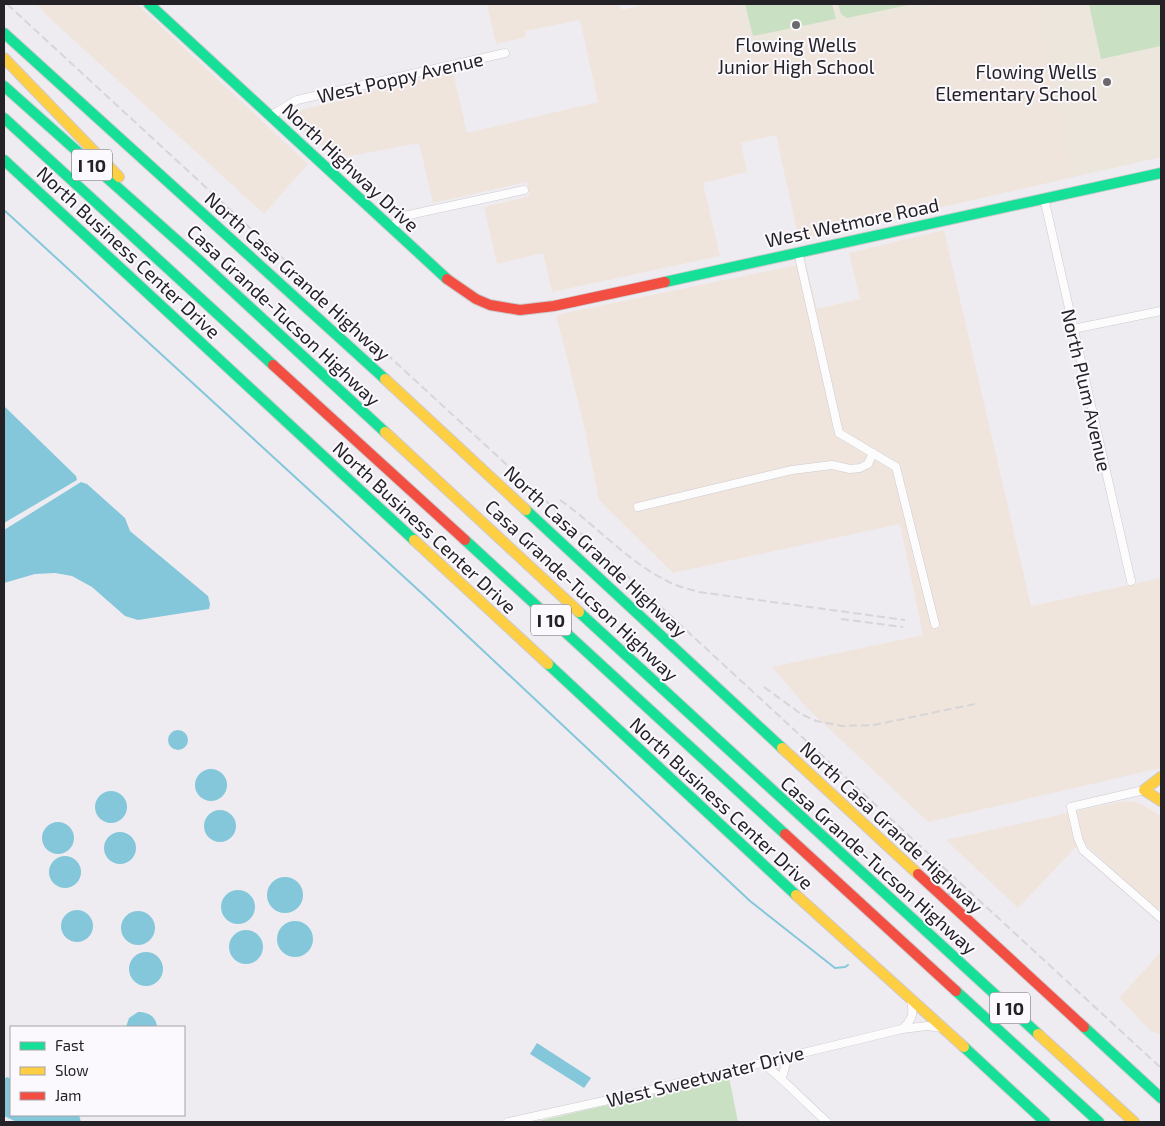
<svg xmlns="http://www.w3.org/2000/svg" width="1165" height="1126" viewBox="0 0 1165 1126" font-family="'Exo 2',sans-serif">
  <style>
    .industrial { fill: #efe5dd }
    .education { fill: #ede6dd }
    .green { fill: #cae0c3 }
    .water { fill: #84c7db }
    .lines { fill: none; stroke-linecap: round; stroke-linejoin: round }
    .stream { stroke: #84c7db; stroke-width: 2 }
    .street-casing { stroke: #cdcacf; stroke-width: 9 }
    .fast-casing { stroke: #cdcacf; stroke-width: 12 }
    .slow-casing { stroke: #cdcacf; stroke-width: 12 }
    .jam-casing { stroke: #cdcacf; stroke-width: 12 }
    .street { stroke: #fdfcfd; stroke-width: 8 }
    .fast { stroke: #16e098; stroke-width: 10 }
    .slow { stroke: #ffcf43; stroke-width: 10 }
    .jam { stroke: #f24e42; stroke-width: 10 }
    .rail { stroke: #d6d5d7; stroke-width: 2; stroke-dasharray: 8 4; stroke-linecap: butt }
    .poi-dot { fill: #6b696d; stroke: #fbf8fe; stroke-width: 2 }
    .labels { text-anchor: middle; dominant-baseline: central; stroke-width: 4; stroke-linejoin: round; paint-order: stroke }
    .shield { fill: #fbf8fe; stroke: #646267; stroke-width: 1 }
    .shield-label { font-size: 18px; font-weight: bold; fill: #242226 }
    .poi-label { font-size: 19px; fill: #242226; stroke: #fbf8fe }
    .street-label { font-size: 19px; fill: #242226; stroke: #fbf8fe }
  </style>
  <rect width="100%" height="100%" fill="#efecf1"/>
  <g class="industrial">
    <path d="M37 4H137L308 164 264 214 44 13Z"/>
    <path d="M487 4H619L621 10 649 4H735L746 48 943 4H1036L1074 177 799 240 776 135 741 143 747 172 703 183 720 256 552 292 543 253 497 264 484 207 530 196 527 182 433 203 419 143 339 158 306 135 296 111 359 96V93L453 72 467 133 598 102 580 20 525 31 526 37 496 44Z"/>
    <path d="M944 230 1031 606 1161 578V768L928 822 806 707 772 667 923 635 900 524 673 573 599 500 583 421 556 315 806 263 817 309 860 299 849 253Z"/>
    <path d="M1132 801 1143 805 1161 816V909L1153 907 1084 843 1075 848 1018 908 946 840 1117 802Z"/>
    <path d="M1161 952V1035L1151 1031 1119 998Z"/>
  </g>
  <g class="education">
    <path d="M735 4H944L746 48Z"/>
    <path d="M1036 4H1161V157L1074 177Z"/>
  </g>
  <g class="green">
    <path d="M745 4H832L836 19 753 36Z"/>
    <path d="M838 4H913L847 18 841 14Z"/>
    <path d="M1089 4H1161V46L1101 59Z"/>
    <path d="M729 1077 738 1122H534Z"/>
  </g>
  <g class="water">
    <path d="M4 406 76 476 77 480 4 523Z"/>
    <path d="M81 482 87 484 125 518 130 531 208 596 210 604 209 609 138 620 125 616 92 587 72 576 55 573 35 574 4 583V530Z"/>
    <circle cx="178" cy="740" r="10"/>
    <circle cx="211" cy="785" r="16"/>
    <circle cx="111" cy="807" r="16"/>
    <circle cx="220" cy="826" r="16"/>
    <circle cx="58" cy="838" r="16"/>
    <circle cx="120" cy="848" r="16"/>
    <circle cx="65" cy="872" r="16"/>
    <circle cx="285" cy="895" r="18"/>
    <circle cx="238" cy="907" r="17"/>
    <circle cx="77" cy="926" r="16"/>
    <circle cx="138" cy="928" r="17"/>
    <circle cx="295" cy="939" r="18"/>
    <circle cx="246" cy="947" r="17"/>
    <circle cx="146" cy="969" r="17"/>
    <path d="M138 1012C148 1012 156 1016 157 1027H126L129 1018Z"/>
    <path d="M537 1043 591 1078 584 1088 530 1054Z"/>
    <path d="M7 1077 11 1079V1115H79L81 1122H17L4 1116V1079Z"/>
  </g>
  <g class="lines">
    <g class="stream">
      <path d="M4 210 427 598 750 901 835 968 845 967 848 965"/>
      <path d="M949 894 953 893 960 896 966 902"/>
      <path d="M692 1122H701"/>
    </g>
    <defs>
      <g id="street">
        <path d="M270 116 297 100 505 53"/>
        <path d="M1044 198 1131 581"/>
        <path d="M391 228 404 216 524 190"/>
        <path d="M798 252 839 433 896 467 935 624"/>
        <path d="M1073 329 1161 311"/>
        <path d="M638 507 792 470 832 465 850 469 860 468 868 464 873 453"/>
        <path d="M1144 790 1071 807 1078 838 1083 850 1161 918"/>
        <path d="M910 997C914 1011 914 1019 902 1029L927 1026 943 1028"/>
        <path d="M762 1062C785 1081 805 1102 827 1122"/>
        <path d="M782 1078 786 1063 790 1056"/>
        <path d="M508 1122 613 1099 902 1029"/>
      </g>
      <g id="fast">
        <path d="M149 4 447 279"/>
        <path d="M4 33 385 379"/>
        <path d="M4 86 199 260 385 432"/>
        <path d="M4 118 273 365"/>
        <path d="M4 160 414 540"/>
        <path d="M665 282 1161 173"/>
        <path d="M526 510 782 748"/>
        <path d="M465 540 785 834"/>
        <path d="M579 612 1038 1034"/>
        <path d="M548 664 796 895"/>
        <path d="M956 991 1099 1122"/>
        <path d="M1084 1027 1161 1098"/>
        <path d="M964 1047 1045 1122"/>
      </g>
      <g id="slow">
        <path d="M4 58 119 177"/>
        <path d="M385 379 526 510"/>
        <path d="M385 432 579 612"/>
        <path d="M414 540 548 664"/>
        <path d="M782 748 918 874"/>
        <path d="M1161 777 1144 790 1161 801"/>
        <path d="M796 895 964 1047"/>
        <path d="M1038 1034 1134 1122"/>
      </g>
      <g id="jam">
        <path d="M447 279 476 299 490 305 520 310 554 306 665 282"/>
        <path d="M273 365 465 540"/>
        <path d="M785 834 956 991"/>
        <path d="M918 874 1084 1027"/>
      </g>
    </defs>
    <use href="#street" class="street-casing"/>
    <use href="#fast" class="fast-casing"/>
    <use href="#slow" class="slow-casing"/>
    <use href="#jam" class="jam-casing"/>
    <use href="#street" class="street"/>
    <use href="#fast" class="fast"/>
    <use href="#slow" class="slow"/>
    <use href="#jam" class="jam"/>
    <g class="rail">
      <path d="M7 4 1161 1068"/>
      <path d="M560 500C597 526 628 562 669 582 679 587 689 589 699 592L905 620"/>
      <path d="M841 619 903 627"/>
      <path d="M764 687 801 714 816 721 842 726 874 725 975 704"/>
    </g>
  </g>
  <g class="poi-dot">
    <circle cx="796" cy="25" r="5"/>
    <circle cx="1107" cy="82" r="5"/>
  </g>
  <g class="labels">
    <g class="shield">
      <rect x="72" y="149.5" width="40" height="31" rx="4"/>
      <rect x="531" y="604.5" width="40" height="31" rx="4"/>
      <rect x="990" y="992.5" width="40" height="31" rx="4"/>
    </g>
    <g class="shield-label">
      <text x="92" y="165">I 10</text>
      <text x="551" y="620">I 10</text>
      <text x="1010" y="1008">I 10</text>
    </g>
    <g class="poi-label">
      <text x="796" y="44">Flowing Wells<tspan x="796" dy="22">Junior High School</tspan></text>
      <text x="1097" y="71" text-anchor="end">Flowing Wells<tspan x="1097" dy="22">Elementary School</tspan></text>
    </g>
    <g class="street-label">
      <text transform="translate(400 77) rotate(-13)">West Poppy Avenue</text>
      <text transform="translate(351 167) rotate(43)">North Highway Drive</text>
      <text transform="translate(852 222) rotate(-12)">West Wetmore Road</text>
      <text transform="translate(129 252) rotate(43)">North Business Center Drive</text>
      <text transform="translate(298 276) rotate(42)">North Casa Grande Highway</text>
      <text transform="translate(284 315) rotate(43)">Casa Grande-Tucson Highway</text>
      <text transform="translate(1087 390) rotate(77)">North Plum Avenue</text>
      <text transform="translate(425 527) rotate(43)">North Business Center Drive</text>
      <text transform="translate(596 551) rotate(43)">North Casa Grande Highway</text>
      <text transform="translate(582 590) rotate(43)">Casa Grande-Tucson Highway</text>
      <text transform="translate(722 803) rotate(43)">North Business Center Drive</text>
      <text transform="translate(892 827) rotate(43)">North Casa Grande Highway</text>
      <text transform="translate(879 865) rotate(42)">Casa Grande-Tucson Highway</text>
      <text transform="translate(705 1076) rotate(-14)">West Sweetwater Drive</text>
    </g>
  </g>
  <rect width="1165" height="1126" fill="none" stroke="#242226" stroke-width="10"/>
  <rect x="10" y="1026" width="175" height="90" fill="#fbf8fe" stroke="#a5a2a8"/>
  <rect x="20" y="1042" width="25" height="8" fill="#16e098" stroke="#a5a2a8"/>
  <text x="55" y="1051" font-size="15" fill="#242226">Fast</text>
  <rect x="20" y="1067" width="25" height="8" fill="#ffcf43" stroke="#a5a2a8"/>
  <text x="55" y="1076" font-size="15" fill="#242226">Slow</text>
  <rect x="20" y="1092" width="25" height="8" fill="#f24e42" stroke="#a5a2a8"/>
  <text x="55" y="1101" font-size="15" fill="#242226">Jam</text>
</svg>
